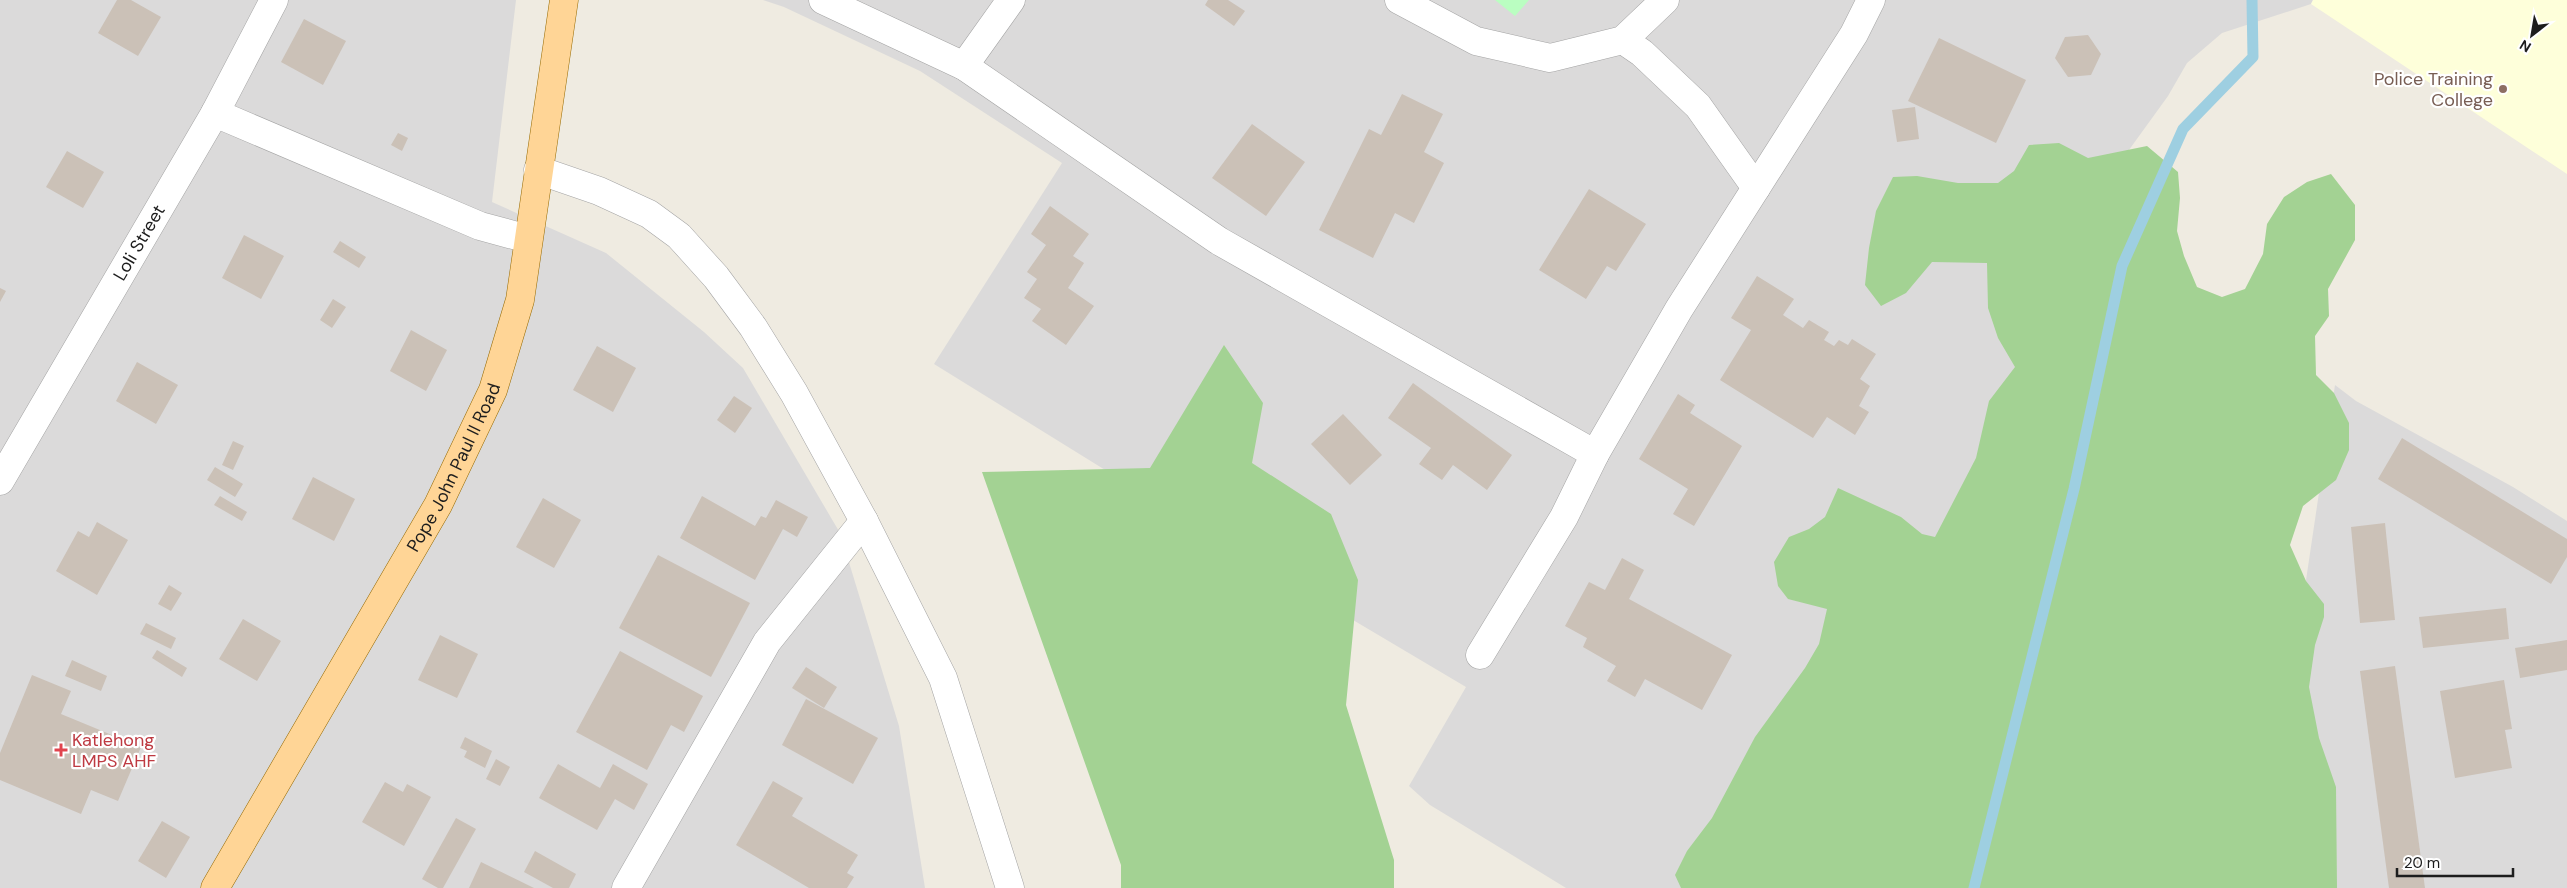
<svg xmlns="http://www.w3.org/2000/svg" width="2567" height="888" viewBox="0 0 2567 888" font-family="'DM Sans',sans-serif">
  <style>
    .residential { fill: #dbdada }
    .education { fill: #feffda }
    .forest { fill: #a3d293 }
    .park { fill: #bafec1 }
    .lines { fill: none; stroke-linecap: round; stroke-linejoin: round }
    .stream { stroke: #9ecfe1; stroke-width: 11 }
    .building { fill: #cbc1b7 }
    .minor-casing { stroke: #a4a4a4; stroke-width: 29 }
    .major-casing { stroke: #956900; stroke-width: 29 }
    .minor { stroke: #fff; stroke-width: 28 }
    .major { stroke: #ffd596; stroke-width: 28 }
    .education-dot { fill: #8d6e63; stroke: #fff; stroke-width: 2 }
    .health-dot { fill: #e0444e; stroke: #fff; stroke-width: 2 }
    .labels { text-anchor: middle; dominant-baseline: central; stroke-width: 4.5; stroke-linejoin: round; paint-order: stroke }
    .education-label { font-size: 18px; fill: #785e54; stroke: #fff; text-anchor: end }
    .street-label { font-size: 18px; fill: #1d1d1d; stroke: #fff }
    .health-label { font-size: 18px; fill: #be3a42; stroke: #fff; text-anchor: start }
  </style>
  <rect width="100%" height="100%" fill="#efebe1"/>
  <g class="residential">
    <path d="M0 0H516L492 202 606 253 704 332 743 368 840 533 899 726 925 888H0Z"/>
    <path d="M763 0H2313L2311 4 2222 33 2187 63 2168 96 2100 190 2038 354 1929 560 1682 888H1566L1430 805 1409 786 1466 687 1215 538 934 364 1062 163 920 71 784 7Z"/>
    <path d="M2335 385 2356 401 2513 487 2567 521V888H2322L2290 688Z"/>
  </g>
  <path class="education" d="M2313 0H2567V174L2311 4Z"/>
  <g class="forest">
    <path d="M2059 143 2088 158 2147 146 2178 172 2180 198 2177 231 2184 256 2197 287 2222 297 2245 289 2263 254 2267 224 2284 197 2307 182 2331 174 2355 205V240L2328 289 2329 316 2315 336 2316 375 2334 393 2349 423V450L2336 480 2303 506 2290 545 2306 581 2324 604V617L2315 645 2309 687 2319 738 2336 787 2337 888H1681L1675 875 1687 851 1712 818 1755 737 1805 668 1819 644 1827 609 1788 599 1778 586 1774 562 1789 537 1809 529 1825 517 1838 488 1901 517 1922 534 1935 537 1976 458 1989 401 2015 367 1998 338 1988 308 1987 263 1932 262 1906 293 1881 306 1865 285 1869 248 1876 211 1893 177 1917 176 1958 183H1998L2014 171 2029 145Z"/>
    <path d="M1224 345 1263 403 1252 463 1331 514 1358 580 1346 705 1394 860V888H1121V865L982 472 1150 468Z"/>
  </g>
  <path class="park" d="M1495 0H1529L1515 16Z"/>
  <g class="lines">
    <path class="stream" d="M1974 888 2074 489 2122 266 2183 129 2253 57 2252 0"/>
  </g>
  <g class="building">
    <path d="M117 0H131L161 17 138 56 98 33Z"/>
    <path d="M1208 0H1228L1245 11 1234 26 1205 5Z"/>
    <path d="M304 19 346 41 323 85 281 62Z"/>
    <path d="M2088 35 2101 54 2091 75 2068 77 2055 58 2065 37Z"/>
    <path d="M1939 38 2026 80 1996 143 1908 101Z"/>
    <path d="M1402 94 1443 114 1424 152 1444 163 1414 223 1395 213 1373 258 1319 230 1369 129 1381 135Z"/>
    <path d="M1915 107 1919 139 1897 142 1892 110Z"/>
    <path d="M1252 124 1305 162 1266 216 1212 178Z"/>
    <path d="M398 133 408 138 402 151 391 145Z"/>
    <path d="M67 151 104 172 83 208 46 187Z"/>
    <path d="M1589 189 1646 224 1616 271 1607 266 1586 299 1539 270Z"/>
    <path d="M1050 206 1089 234 1073 256 1084 263 1068 288 1094 306 1066 345 1032 321 1041 309 1024 298 1037 279 1027 272 1046 245 1031 234Z"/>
    <path d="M244 235 284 256 261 299 222 278Z"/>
    <path d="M340 241 366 257 359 268 333 252Z"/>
    <path d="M1757 276 1794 299 1783 315 1803 328 1809 320 1829 332 1824 340 1834 346 1839 340 1848 345 1852 339 1876 354 1860 379 1870 386 1859 406 1869 412 1855 435 1827 417 1813 438 1720 380 1751 330 1731 318Z"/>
    <path d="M0 288 6 291 0 302Z"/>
    <path d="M333 299 346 307 332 328 320 320Z"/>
    <path d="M411 330 447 350 426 391 390 371Z"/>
    <path d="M597 346 636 368 613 412 573 390Z"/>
    <path d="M137 362 178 385 156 424 116 401Z"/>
    <path d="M1413 383 1512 455 1487 490 1453 465 1442 480 1419 464 1431 448 1388 418Z"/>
    <path d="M1678 394 1695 405 1690 413 1742 446 1694 526 1673 514 1688 489 1639 459Z"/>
    <path d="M734 396 752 408 735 433 717 420Z"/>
    <path d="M1343 414 1382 455 1350 485 1311 444Z"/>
    <path d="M2402 438 2567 539V557L2551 584 2378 479Z"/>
    <path d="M233 441 244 446 233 470 222 465Z"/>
    <path d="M215 467 243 484 235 497 207 480Z"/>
    <path d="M313 477 355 499 334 541 292 519Z"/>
    <path d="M220 496 247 512 242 521 214 505Z"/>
    <path d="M702 496 755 526 761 516 766 518 776 500 808 517 797 537 783 529 755 580 680 538Z"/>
    <path d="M543 498 581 520 554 568 516 547Z"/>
    <path d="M97 522 128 540 97 595 56 571 78 531 89 537Z"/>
    <path d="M2385 523 2395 620 2360 623 2351 527Z"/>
    <path d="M658 555 750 603 711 677 619 628Z"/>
    <path d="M1622 558 1644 570 1629 599 1732 655 1702 710 1645 679 1635 697 1607 681 1616 666 1583 647 1587 638 1565 626 1589 582 1605 590Z"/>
    <path d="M169 585 182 593 171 611 158 604Z"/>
    <path d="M2506 608 2509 639 2423 648 2419 617Z"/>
    <path d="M243 619 281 641 257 681 219 659Z"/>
    <path d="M146 623 176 638 171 649 140 634Z"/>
    <path d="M440 635 478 654 457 698 418 680Z"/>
    <path d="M2567 640V670L2520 678 2515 648Z"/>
    <path d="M157 650 187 668 182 677 152 658Z"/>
    <path d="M620 651 703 696 684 732 671 725 647 770 576 732Z"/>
    <path d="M72 660 107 676 101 691 65 676Z"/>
    <path d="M2395 666 2425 888H2389L2360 671Z"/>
    <path d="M806 667 837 687 824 708 792 688Z"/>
    <path d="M32 675 71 691 61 714 141 747 118 801 91 790 81 814 0 780V753Z"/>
    <path d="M2504 680 2512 729 2505 730 2512 768 2455 778 2440 691Z"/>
    <path d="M806 699 878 738 853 784 782 745Z"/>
    <path d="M465 737 492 751 485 768 464 757 467 751 460 748Z"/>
    <path d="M496 759 510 767 500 786 486 779Z"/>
    <path d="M558 764 600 788 613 764 648 784 634 810 615 799 597 830 539 798Z"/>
    <path d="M773 781 803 798 792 816 858 855 847 873 854 877 847 888H809L736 845Z"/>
    <path d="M385 782 403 792 407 784 431 797 404 846 362 822Z"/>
    <path d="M456 818 476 829 443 888H438L422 879Z"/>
    <path d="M162 821 190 837 166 878 138 861Z"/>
    <path d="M535 851 576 874 569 888H553L524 872Z"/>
    <path d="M481 862 534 888H469Z"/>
  </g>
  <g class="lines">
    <defs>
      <g id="minor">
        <path d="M823 0 964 66 1219 241 1595 454"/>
        <path d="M1399 0 1476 41 1550 58 1623 40 1665 0"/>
        <path d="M1623 40 1642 53 1698 106 1756 188"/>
        <path d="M964 66 1011 0"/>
        <path d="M215 113 480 226 528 239"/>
        <path d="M538 170 599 191 649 214 679 236 716 277 753 327 794 393 864 521 943 678 1010 888"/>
        <path id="s1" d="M0 481 215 113 274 0"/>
        <path d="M1480 655 1564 517 1595 454 1679 309 1854 34 1871 0"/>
        <path d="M626 888 767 642 864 521"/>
      </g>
      <g id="major">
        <path id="s2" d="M215 888 438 505 493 390 520 300 564 0"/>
      </g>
    </defs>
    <use href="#minor" class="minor-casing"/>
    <use href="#major" class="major-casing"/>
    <use href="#minor" class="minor"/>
    <use href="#major" class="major"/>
  </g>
  <circle class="education-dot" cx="2503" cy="89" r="5"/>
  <path class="health-dot" d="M58.5 742.5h5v5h5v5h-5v5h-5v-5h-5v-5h5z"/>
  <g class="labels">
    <g class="education-label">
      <text x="2493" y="79">Police Training<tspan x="2493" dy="21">College</tspan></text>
    </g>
    <g class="street-label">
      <text stroke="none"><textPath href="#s1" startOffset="276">Loli Street</textPath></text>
      <text stroke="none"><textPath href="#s2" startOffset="484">Pope John Paul II Road</textPath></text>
    </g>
    <g class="health-label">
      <text x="72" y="740">Katlehong<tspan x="72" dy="21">LMPS AHF</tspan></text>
    </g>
  </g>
  <g transform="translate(2532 35) rotate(211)" stroke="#ffffff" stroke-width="4" paint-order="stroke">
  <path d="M0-4L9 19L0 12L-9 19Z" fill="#1d1d1d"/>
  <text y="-8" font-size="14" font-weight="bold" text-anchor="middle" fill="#1d1d1d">N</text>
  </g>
  <path d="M2397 868v8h116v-8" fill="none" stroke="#1d1d1d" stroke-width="2.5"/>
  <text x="2404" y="868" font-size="15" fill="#1d1d1d" stroke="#ffffff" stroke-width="4" paint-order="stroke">20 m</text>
</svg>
